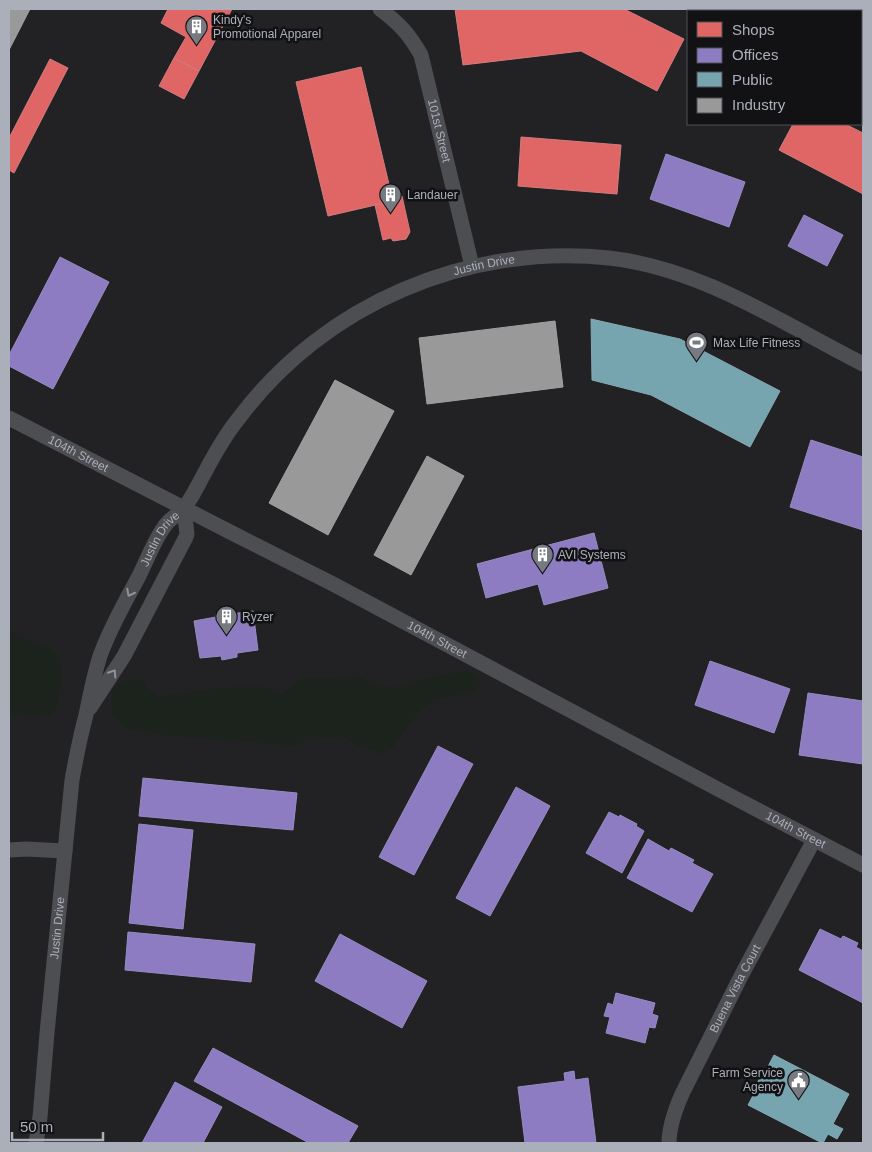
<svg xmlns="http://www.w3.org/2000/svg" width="872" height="1152" viewBox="0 0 872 1152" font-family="Helvetica,sans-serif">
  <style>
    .built { fill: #222225 }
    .green { fill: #1c231d }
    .shops { fill: #e06666; stroke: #d07c7f }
    .offices { fill: #8e7cc3; stroke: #968bc0 }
    .public { fill: #76a5af; stroke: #86a8b2 }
    .industry { fill: #999; stroke: #9ea0a3 }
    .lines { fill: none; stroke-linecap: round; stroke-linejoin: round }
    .minor { stroke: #4d4e52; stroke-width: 15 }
    .major { stroke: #4a4b4e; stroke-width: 19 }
    .oneway { stroke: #8e929a }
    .labels { text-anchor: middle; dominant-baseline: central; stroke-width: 5; stroke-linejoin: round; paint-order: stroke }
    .poi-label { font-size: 12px; fill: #aaafb9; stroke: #121215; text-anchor: start }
    .street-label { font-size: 12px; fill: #aaafb9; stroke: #121215 }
  </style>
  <rect width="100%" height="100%" fill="#181819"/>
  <path class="built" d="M9 9H790L795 11H688V124H861V44L863 45V1143H9Z"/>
  <g class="green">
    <path d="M9 632 16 634 28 640 49 647 58 655 63 674 57 708 51 715 27 716 9 713Z"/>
    <path d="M465 671 475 675 480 683 476 691 431 701 416 715 392 748 384 754 368 748 358 746 348 739 323 738 305 739 298 746 153 734 126 728 112 714C112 708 111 700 112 693 115 680 133 679 143 680L148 689 159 697 194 691 231 687H266L281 694 304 678 319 679 358 676 375 684 396 688 421 679Z"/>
  </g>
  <g class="shops">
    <path d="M168 9H232L199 71 174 58 186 37 161 23Z"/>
    <path d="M455 9H624L684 39 657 91 581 51 463 65Z"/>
    <path d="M174 58 199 71 184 99 159 86Z"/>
    <path d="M50 59 68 68 14 173 9 170V138Z"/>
    <path d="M361 67 393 201 328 216 296 82Z"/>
    <path d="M793 124H845L863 133V194L779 150Z"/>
    <path d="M521 137 621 145 617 194 518 186Z"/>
    <path d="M402 196 410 232 406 239 393 241 391 238 383 240 375 205 393 201V198Z"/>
  </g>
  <g class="offices">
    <path d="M666 154 745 182 729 227 650 199Z"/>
    <path d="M804 215 843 235 827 266 788 246Z"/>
    <path d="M60 257 109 282 53 389 9 366V355Z"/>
    <path d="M811 440 863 457V530L790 507Z"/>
    <path d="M594 533 608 588 544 605 538 584 486 598 477 564Z"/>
    <path d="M231 611V614L253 611 258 650 237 653V657L222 660 221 656 200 658 194 621 216 617V614Z"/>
    <path d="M710 661 790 689 774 733 695 705Z"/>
    <path d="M808 693 863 701V764L799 755Z"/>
    <path d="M438 746 473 764 414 875 379 857Z"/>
    <path d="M143 778 297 793 293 830 139 816Z"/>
    <path d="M516 787 550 806 490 916 456 898Z"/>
    <path d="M609 812 619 817 620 815 637 824 636 826 644 831 622 873 586 853Z"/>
    <path d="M139 824 193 830 183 929 129 923Z"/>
    <path d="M648 839 669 851 671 848 694 860 692 863 713 874 692 912 627 878Z"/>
    <path d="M820 929 841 939 843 936 858 943 856 947 863 951V1003L799 970Z"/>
    <path d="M128 932 255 944 251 982 125 970Z"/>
    <path d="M340 934 427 981 402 1028 315 981Z"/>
    <path d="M616 993 655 1003 652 1014 658 1016 655 1028 649 1027 645 1043 606 1033 610 1017 604 1016 608 1003 613 1005Z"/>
    <path d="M213 1048 358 1126 348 1143H309L194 1081Z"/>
    <path d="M574 1071 575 1080 588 1078 596 1143H525L518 1087 565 1081 564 1073Z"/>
    <path d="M175 1082 222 1107 203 1143H142Z"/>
  </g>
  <g class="public">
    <path d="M591 319 680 339 780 391 750 447 651 395 592 380Z"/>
    <path d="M774 1055 849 1094 833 1124 843 1129 837 1139 828 1134 823 1143H822L748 1105 758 1086 756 1085 762 1074H764Z"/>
  </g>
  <g class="industry">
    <path d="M9 9H30L9 50Z"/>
    <path d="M555 321 563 387 427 404 419 338Z"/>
    <path d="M335 380 394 411 328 535 269 503Z"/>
    <path d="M427 456 464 476 411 575 374 555Z"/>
  </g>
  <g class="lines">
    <g class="minor">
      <path id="s1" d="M380 9C400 24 409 34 421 55L472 266"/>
      <path id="s2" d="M9 418 234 534 333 584 729 795 863 865"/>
      <path d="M90 708 124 656 186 537 187 534 184 508"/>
      <path d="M9 850 26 849 65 851"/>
      <path id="s3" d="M36 1143 40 1117 47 1033 72 780C76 758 80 737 86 715 90 695 94 675 100 656 110 628 125 602 139 576 147 560 154 541 164 527 169 519 178 515 184 508 192 498 198 485 204 474 214 455 225 435 239 418 324 304 468 243 609 258 701 268 782 323 863 364"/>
      <path id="s4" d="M669 1143C669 1126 675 1110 682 1094L741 976 814 840"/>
    </g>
    <g class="major">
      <path d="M790 9 795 11"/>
      <path d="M831 9 836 11"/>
      <path d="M861 24 863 25"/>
      <path d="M861 44 863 45"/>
    </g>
  </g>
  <defs><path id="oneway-chevron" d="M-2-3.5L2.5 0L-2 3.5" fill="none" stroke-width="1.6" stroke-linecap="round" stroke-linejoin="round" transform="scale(1.25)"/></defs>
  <g class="oneway">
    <use href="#oneway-chevron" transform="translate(130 593) rotate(117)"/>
    <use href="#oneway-chevron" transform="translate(113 673) rotate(-57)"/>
  </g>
  <defs>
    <symbol id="building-pin" viewBox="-11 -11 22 30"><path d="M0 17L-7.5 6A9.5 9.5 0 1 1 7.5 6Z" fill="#777a81" stroke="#121215"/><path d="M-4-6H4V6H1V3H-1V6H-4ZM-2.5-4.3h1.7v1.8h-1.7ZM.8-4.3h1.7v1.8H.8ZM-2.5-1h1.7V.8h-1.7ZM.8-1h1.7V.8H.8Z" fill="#fff"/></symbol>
    <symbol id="stadium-pin" viewBox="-11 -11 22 30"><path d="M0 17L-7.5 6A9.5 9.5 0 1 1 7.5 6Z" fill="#777a81" stroke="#121215"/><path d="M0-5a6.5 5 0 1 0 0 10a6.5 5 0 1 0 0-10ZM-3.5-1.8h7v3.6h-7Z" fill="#fff"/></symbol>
    <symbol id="civic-pin" viewBox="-11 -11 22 30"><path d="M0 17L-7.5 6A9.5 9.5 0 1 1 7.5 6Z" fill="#777a81" stroke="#121215"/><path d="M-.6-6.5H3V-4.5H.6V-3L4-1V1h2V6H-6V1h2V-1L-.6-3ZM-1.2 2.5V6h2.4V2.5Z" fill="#fff"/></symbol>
  </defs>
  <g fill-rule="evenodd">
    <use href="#building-pin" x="184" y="14" width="25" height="34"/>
    <use href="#building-pin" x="378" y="182" width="25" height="34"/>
    <use href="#stadium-pin" x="684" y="330" width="25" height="34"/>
    <use href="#building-pin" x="530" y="542" width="25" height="34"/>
    <use href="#building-pin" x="214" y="604" width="25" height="34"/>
    <use href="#civic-pin" x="786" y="1068" width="25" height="34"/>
  </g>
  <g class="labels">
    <g class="poi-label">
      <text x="213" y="20">Kindy's<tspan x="213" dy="14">Promotional Apparel</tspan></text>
      <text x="407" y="195">Landauer</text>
      <text x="713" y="343">Max Life Fitness</text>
      <text x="558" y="555">AVI Systems</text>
      <text x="242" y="617">Ryzer</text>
      <text x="783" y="1073" text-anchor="end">Farm Service<tspan x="783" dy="14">Agency</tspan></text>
    </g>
    <g class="street-label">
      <text stroke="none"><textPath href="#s1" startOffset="140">101st Street</textPath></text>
      <text stroke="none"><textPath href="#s3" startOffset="1065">Justin Drive</textPath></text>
      <text stroke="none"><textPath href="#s2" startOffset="78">104th Street</textPath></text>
      <text stroke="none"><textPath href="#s3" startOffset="624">Justin Drive</textPath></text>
      <text stroke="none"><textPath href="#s2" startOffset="482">104th Street</textPath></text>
      <text stroke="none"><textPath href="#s2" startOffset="888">104th Street</textPath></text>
      <text stroke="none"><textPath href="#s3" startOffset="216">Justin Drive</textPath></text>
      <text stroke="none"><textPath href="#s4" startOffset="169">Buena Vista Court</textPath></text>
    </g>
  </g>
  <rect width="872" height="1152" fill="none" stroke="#aaafb9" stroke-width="20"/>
  <rect x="687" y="10" width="175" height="115" fill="#121215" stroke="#4f5157"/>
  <rect x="697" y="22" width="25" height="15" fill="#e06666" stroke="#4f5157"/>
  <text x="732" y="35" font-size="15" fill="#aaafb9">Shops</text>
  <rect x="697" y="48" width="25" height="15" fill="#8e7cc3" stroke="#4f5157"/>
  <text x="732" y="60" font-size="15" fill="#aaafb9">Offices</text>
  <rect x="697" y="72" width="25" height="15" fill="#76a5af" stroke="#4f5157"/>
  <text x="732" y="85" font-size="15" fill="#aaafb9">Public</text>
  <rect x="697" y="98" width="25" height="15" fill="#999999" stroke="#4f5157"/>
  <text x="732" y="110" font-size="15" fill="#aaafb9">Industry</text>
  <path d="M12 1132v8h91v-8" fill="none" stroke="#aaafb9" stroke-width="2.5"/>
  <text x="20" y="1132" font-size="15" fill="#aaafb9" stroke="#121215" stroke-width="4" paint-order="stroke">50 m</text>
</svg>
